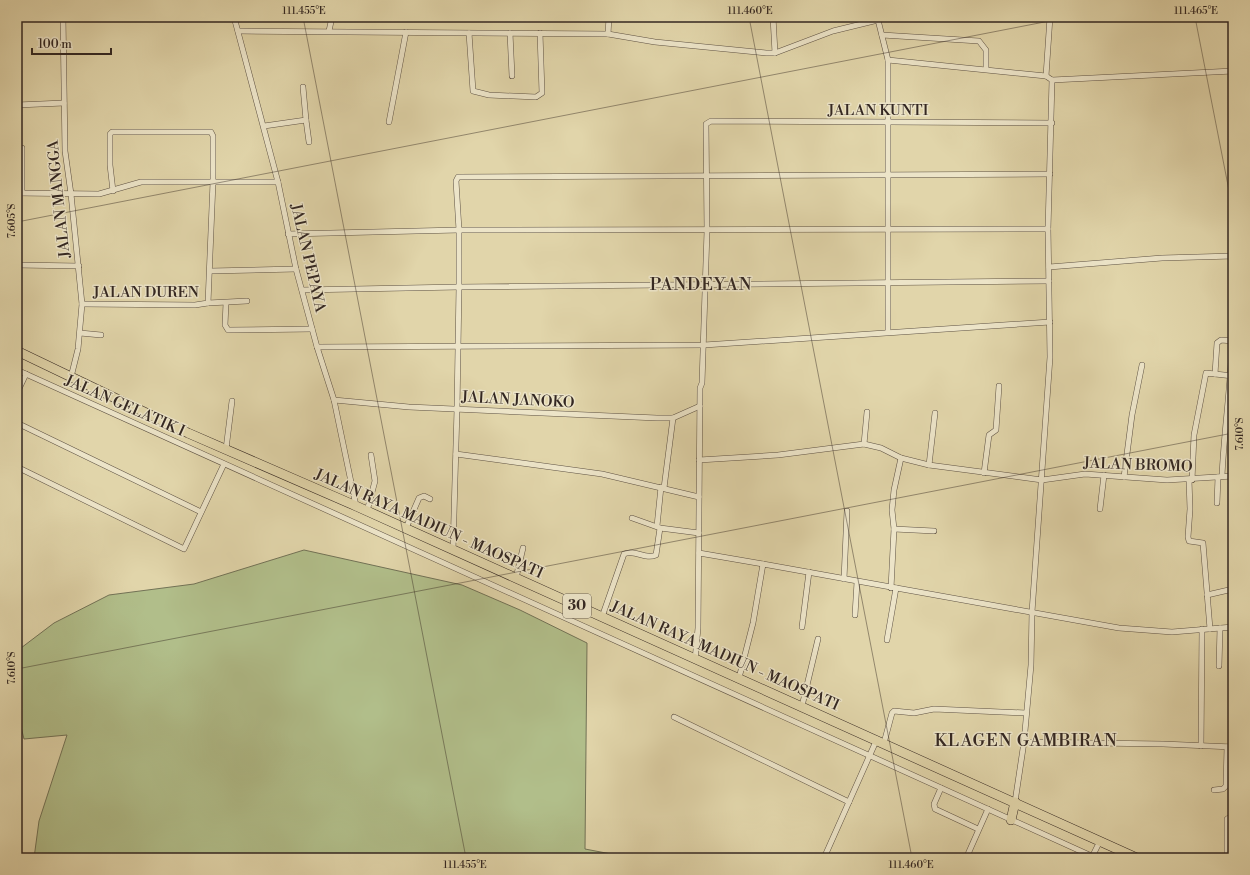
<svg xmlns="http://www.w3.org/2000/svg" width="1250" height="875" viewBox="0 0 1250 875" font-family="'Libre Bodoni',serif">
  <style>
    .green { fill: #b1be8a; stroke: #727256 }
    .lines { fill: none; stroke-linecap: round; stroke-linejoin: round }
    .minor-casing { stroke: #5e5244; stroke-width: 6 }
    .trunk-casing { stroke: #332722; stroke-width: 10 }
    .minor { stroke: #ece4c8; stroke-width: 5 }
    .trunk { stroke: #e1d5aa; stroke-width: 9 }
    .ticks { fill: none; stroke: #332722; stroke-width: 1; stroke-opacity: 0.45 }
    .labels { text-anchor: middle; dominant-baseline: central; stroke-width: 3; stroke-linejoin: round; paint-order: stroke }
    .shield { fill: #ece4c8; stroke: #6a6054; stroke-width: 1 }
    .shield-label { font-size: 14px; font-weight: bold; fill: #332722 }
    .street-label { font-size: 15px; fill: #332722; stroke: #ece4c8 }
    .quarter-label { font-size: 17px; letter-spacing: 1px; fill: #332722; stroke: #ece4c8 }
    .neatline { fill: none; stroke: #332722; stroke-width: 1.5 }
    .ticks-label { font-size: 10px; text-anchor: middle; fill: #332722 }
  </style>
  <rect width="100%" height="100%" fill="#e1d5aa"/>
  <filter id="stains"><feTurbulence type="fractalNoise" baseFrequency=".005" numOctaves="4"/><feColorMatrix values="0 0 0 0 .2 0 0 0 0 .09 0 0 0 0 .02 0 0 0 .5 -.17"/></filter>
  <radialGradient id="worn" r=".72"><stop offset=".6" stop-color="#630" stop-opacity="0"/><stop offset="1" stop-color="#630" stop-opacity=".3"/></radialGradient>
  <path class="green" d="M304 550 462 585 520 610 587 643 585 849 632 858H34L39 821 67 735 24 739 17 711V651L54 623 109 595 194 584Z"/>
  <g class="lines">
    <defs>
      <g id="minor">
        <path d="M63 17 65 151 71 194 82 304 78 349 71 377"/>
        <path d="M142 17 235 18"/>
        <path d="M234 17 278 182 296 269 317 347 334 400 356 506"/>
        <path d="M773 17 775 53"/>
        <path d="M879 17 878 20 888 60V332"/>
        <path d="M238 31 608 34 655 42 766 53H775L833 31 878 20"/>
        <path d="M329 31 332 17"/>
        <path d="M469 33 473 91 489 95 536 97 542 93 540 33"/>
        <path d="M510 33 512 76"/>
        <path d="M608 34 609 17"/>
        <path d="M882 35 979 41 986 50V69"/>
        <path d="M888 60 1046 76 1052 80 1048 229 1050 357 1032 612 1031 665 1024 742 1015 802"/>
        <path d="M1046 76 1050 17"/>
        <path d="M1052 80 1233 71"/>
        <path d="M17 105 64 103"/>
        <path d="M306 120 309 142"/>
        <path d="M389 122 406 32"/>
        <path d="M264 126 306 120 303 87"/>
        <path d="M17 193 99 194 141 182H278"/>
        <path d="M22 193V148"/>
        <path d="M288 234 459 230 1048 229"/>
        <path d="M17 265 79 266"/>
        <path d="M1049 267 1162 258 1233 256"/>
        <path d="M210 271 296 269"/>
        <path d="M302 290 459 287 1049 281"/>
        <path d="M208 303 247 301"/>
        <path d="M226 303 225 325 228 330 312 329"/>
        <path d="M82 304 195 305 208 303 213 182V136L211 132H112L110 134V165L113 191"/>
        <path d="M80 333 101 335"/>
        <path d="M317 347 704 345 1050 322"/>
        <path d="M17 370 1096 858"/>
        <path d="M1215 374 1217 343 1221 340 1233 341"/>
        <path d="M17 393 26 374"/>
        <path d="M334 400 409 407 657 418H673L700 406"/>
        <path d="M17 423 201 512"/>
        <path d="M864 444 867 412"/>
        <path d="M226 449 232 401"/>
        <path d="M456 454 602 474 699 497"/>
        <path d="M699 460 778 455 864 444 881 448 901 458 929 465 1042 480 1085 474 1167 480 1233 476"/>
        <path d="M929 465 935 413"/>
        <path d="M17 467 184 549 224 464"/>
        <path d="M984 473 989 435 996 430 999 386"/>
        <path d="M1222 476C1224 431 1231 386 1232 341"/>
        <path d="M1124 477 1132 415 1142 365"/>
        <path d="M1189 480 1190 509 1188 537 1189 541 1203 543 1210 629"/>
        <path d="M1192 480 1194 435 1206 373 1233 376"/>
        <path d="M664 488 673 418"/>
        <path d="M1217 503 1218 477"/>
        <path d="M1100 509 1104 475"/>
        <path d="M367 511 375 481 371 455"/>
        <path d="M657 526 661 487"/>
        <path d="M406 528 419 498 424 496 430 499"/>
        <path d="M660 528 699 533"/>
        <path d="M894 529 934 531"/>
        <path d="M453 550 457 409 459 287V230L456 181 458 177 1050 174"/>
        <path d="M699 553 763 564"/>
        <path d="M516 578 523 548"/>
        <path d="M844 579 847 511"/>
        <path d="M891 588 894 529 892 510 894 490 901 458"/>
        <path d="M1207 595 1233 589"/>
        <path d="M855 615 857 582"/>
        <path d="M602 617 624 554C635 549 645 560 656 555L660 528 632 518"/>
        <path d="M802 627 809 572"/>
        <path d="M887 640 896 588"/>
        <path d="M695 660 698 628 700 388 702 383 707 231 706 124 711 121 1052 123"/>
        <path d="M1219 666 1220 628"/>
        <path d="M739 678 753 623 763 564 1119 628 1172 632 1233 627"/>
        <path d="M802 706 818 639"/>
        <path d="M674 717 849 802"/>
        <path d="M1024 742 1163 744 1233 747"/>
        <path d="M884 743 892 713 894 711 914 713 934 709 1026 713"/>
        <path d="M1201 746 1202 629"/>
        <path d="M941 788 934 804 935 809 978 829"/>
        <path d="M1214 790 1223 789 1226 786 1227 747"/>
        <path d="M968 854 988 809"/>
        <path d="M1092 857 1100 841"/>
        <path d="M824 858 877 739"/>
        <path d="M1227 858V819L1232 816 1233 812"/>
      </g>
      <g id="trunk">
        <path d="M17 351 188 433 356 506 1137 858"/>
        <path d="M1011 820 1015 802"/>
      </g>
    </defs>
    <use href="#minor" class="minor-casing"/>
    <use href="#trunk" class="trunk-casing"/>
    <use href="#minor" class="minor"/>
    <use href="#trunk" class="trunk"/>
  </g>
  <path class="ticks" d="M303 17 466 858M749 17 912 858M1195 17 1233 211M17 222 1070 17M17 669 1233 433M17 844 20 858"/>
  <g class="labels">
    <rect class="shield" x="563" y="594" width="28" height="24" rx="3"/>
    <g class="shield-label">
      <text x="577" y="606">30</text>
    </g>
    <g class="street-label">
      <text x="878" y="110">JALAN KUNTI</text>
      <text transform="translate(59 199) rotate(-96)">JALAN MANGGA</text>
      <text transform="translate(308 258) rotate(77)">JALAN PEPAYA</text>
      <text x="146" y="292">JALAN DUREN</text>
      <text transform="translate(518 400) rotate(3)">JALAN JANOKO</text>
      <text transform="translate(125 406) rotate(24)">JALAN GELATIK I</text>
      <text transform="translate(1138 465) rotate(2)">JALAN BROMO</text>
      <text transform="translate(429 524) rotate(24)">JALAN RAYA MADIUN - MAOSPATI</text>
      <text transform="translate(725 656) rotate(24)">JALAN RAYA MADIUN - MAOSPATI</text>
    </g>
    <g class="quarter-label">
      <text x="701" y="285">PANDEYAN</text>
      <text x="1026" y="741">KLAGEN GAMBIRAN</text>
    </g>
  </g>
  <rect width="1250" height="875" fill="none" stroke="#e1d5aa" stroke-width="44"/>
  <path d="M32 48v6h79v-6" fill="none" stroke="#332722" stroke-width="2"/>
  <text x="38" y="48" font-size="12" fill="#332722" stroke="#ece4c8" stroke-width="3" paint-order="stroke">100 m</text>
  <rect x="22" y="22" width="1206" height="831" class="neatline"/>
  <g class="ticks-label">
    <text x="304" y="14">111.455°E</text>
    <text x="750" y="14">111.460°E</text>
    <text x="1196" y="14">111.465°E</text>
    <text transform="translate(11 221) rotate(-90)" y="4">7.605°S</text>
    <text transform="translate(1239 434) rotate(-90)" y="4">7.610°S</text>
    <text transform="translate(11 668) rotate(-90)" y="4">7.610°S</text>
    <text x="465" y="868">111.455°E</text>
    <text x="911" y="868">111.460°E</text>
  </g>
  <rect width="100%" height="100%" filter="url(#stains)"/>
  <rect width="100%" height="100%" fill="url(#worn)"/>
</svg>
